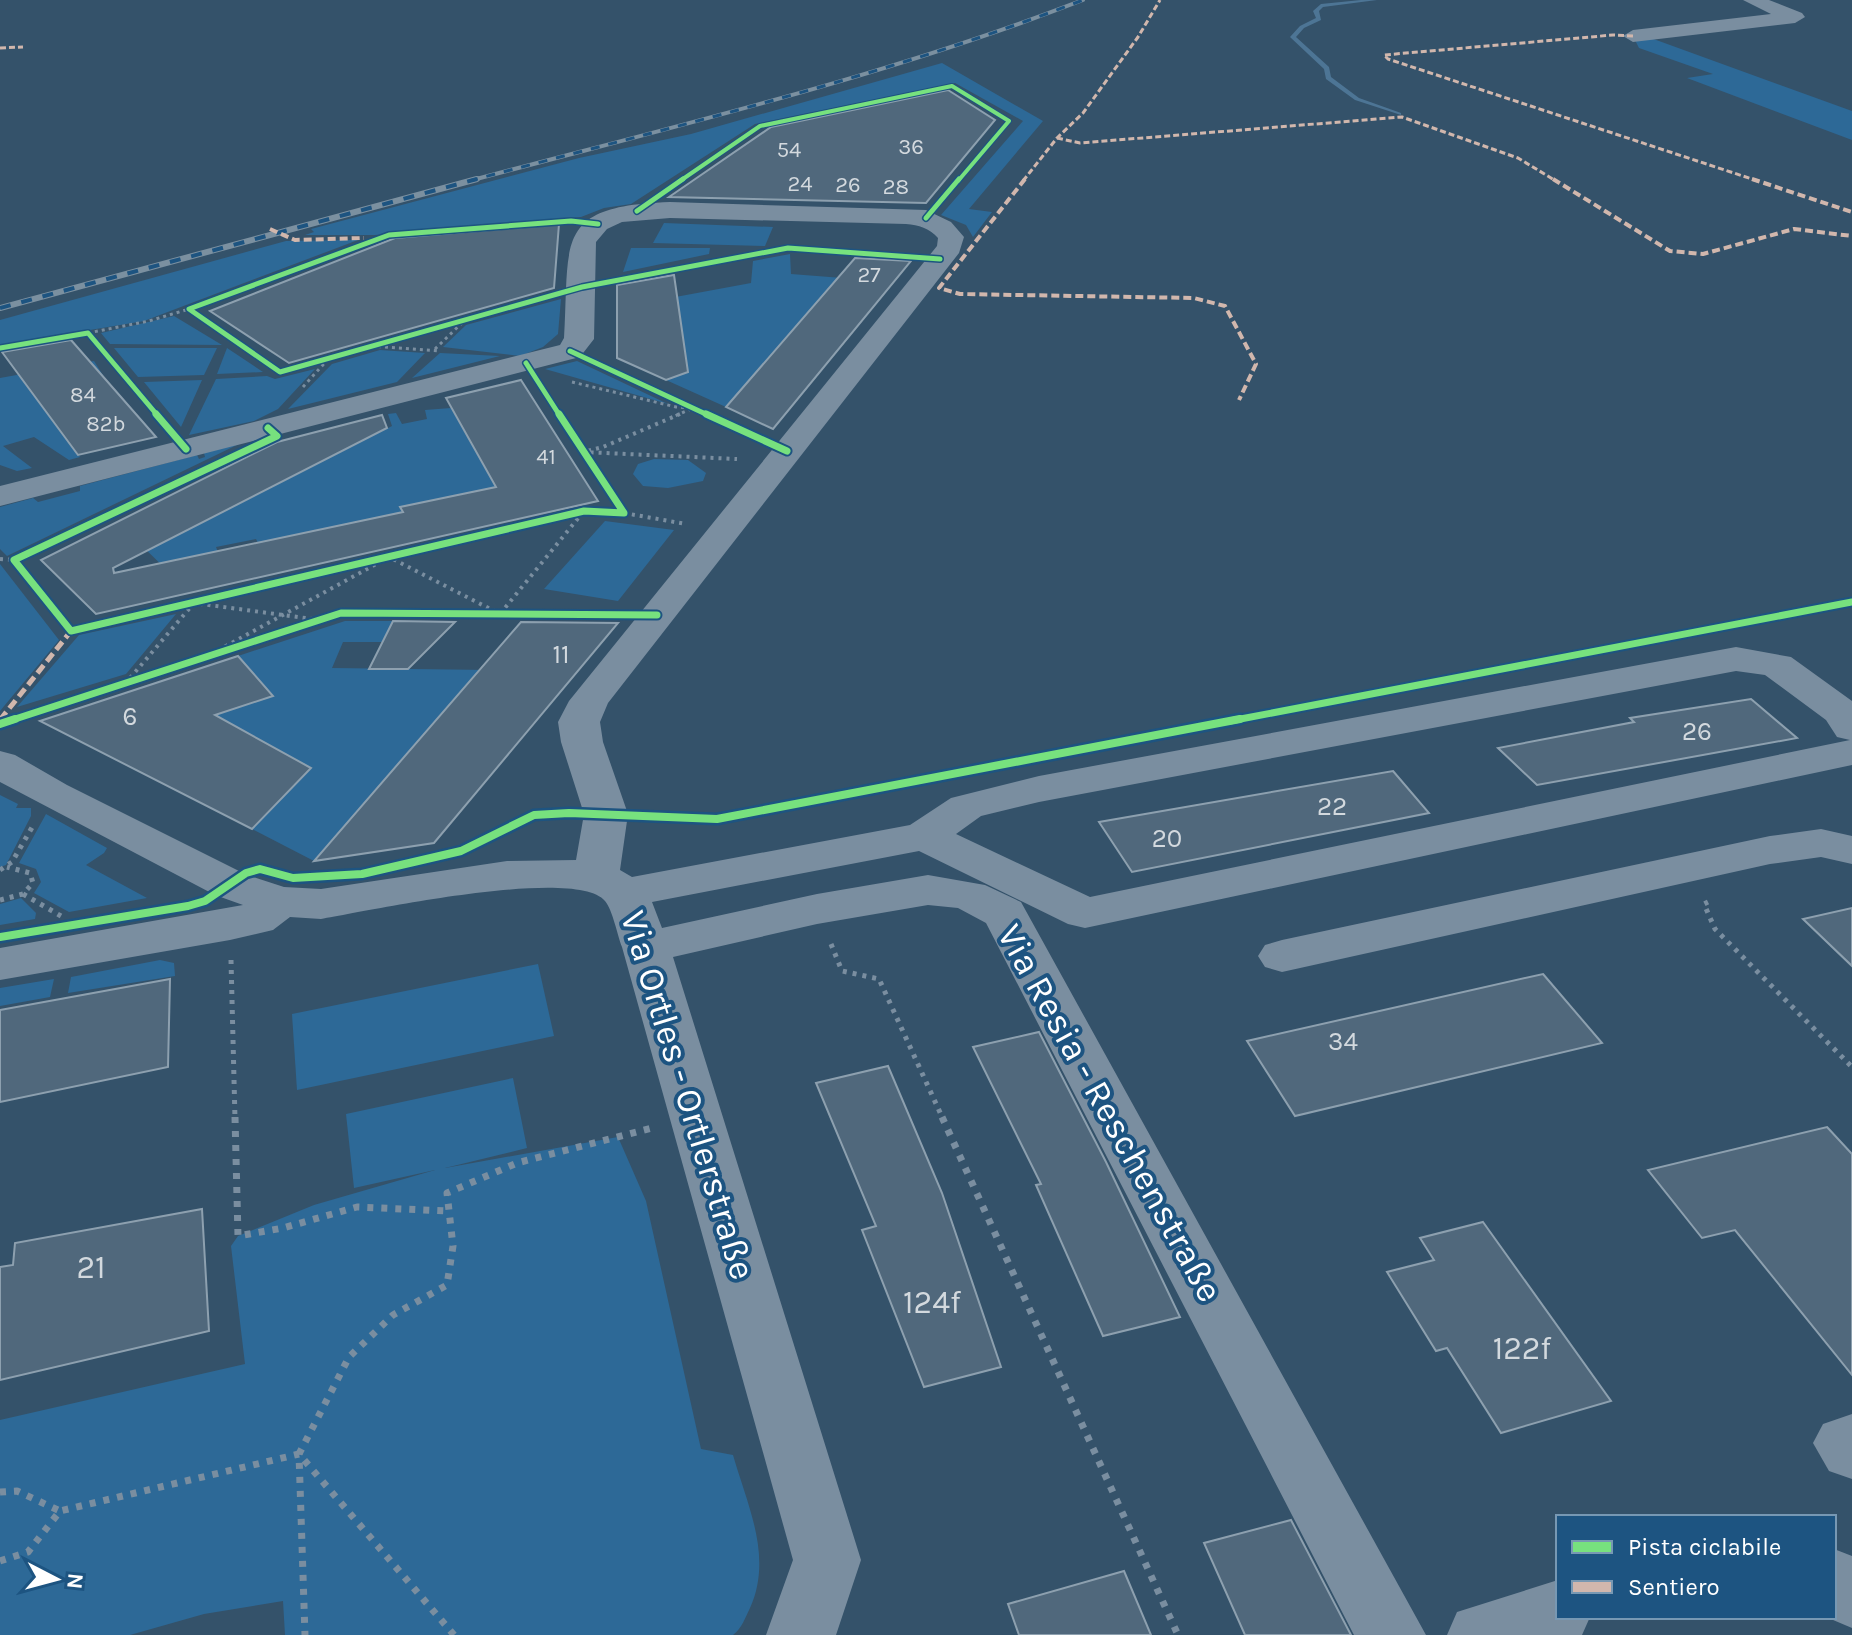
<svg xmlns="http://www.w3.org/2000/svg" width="1852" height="1635" viewBox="0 0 1852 1635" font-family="Karla,sans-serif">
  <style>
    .green { fill: #2d6997 }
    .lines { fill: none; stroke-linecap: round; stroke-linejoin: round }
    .stream { fill: #4d7595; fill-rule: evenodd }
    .building { fill: #50687c; stroke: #8da0af; stroke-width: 2 }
    .path-far3 { stroke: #7a8ea0; stroke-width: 3; stroke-dasharray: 3 4; stroke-linecap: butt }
    .path-far2 { stroke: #7a8ea0; stroke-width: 4; stroke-dasharray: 3 5; stroke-linecap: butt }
    .path-far1 { stroke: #7a8ea0; stroke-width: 5; stroke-dasharray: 4 6; stroke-linecap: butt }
    .path { stroke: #7a8ea0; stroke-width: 7; stroke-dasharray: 6 8; stroke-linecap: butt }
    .minor { fill: #7a8ea0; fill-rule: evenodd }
    .rail-far1-casing { stroke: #7b90a0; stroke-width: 4 }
    .rail-casing { stroke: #7b90a0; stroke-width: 6 }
    .rail-far1 { stroke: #1d5481; stroke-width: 3; stroke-dasharray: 9; stroke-linecap: butt }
    .rail { stroke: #1d5481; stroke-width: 4; stroke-dasharray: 11; stroke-linecap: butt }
    .quiet-far2 { stroke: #d1b7ad; stroke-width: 3; stroke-dasharray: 6 3; stroke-linecap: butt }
    .quiet-far1 { stroke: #d1b7ad; stroke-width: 4; stroke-dasharray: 8 4; stroke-linecap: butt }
    .quiet { stroke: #d1b7ad; stroke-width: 5; stroke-dasharray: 10 5; stroke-linecap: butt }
    .cycleway-far3-casing { stroke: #1d5481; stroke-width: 6 }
    .cycleway-far2-casing { stroke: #1d5481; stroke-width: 8 }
    .cycleway-far1-casing { stroke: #1d5481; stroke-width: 11 }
    .cycleway-casing { stroke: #1d5481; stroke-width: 13 }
    .cycleway-far3 { stroke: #77e17e; stroke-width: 4 }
    .cycleway-far2 { stroke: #77e17e; stroke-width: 5 }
    .cycleway-far1 { stroke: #77e17e; stroke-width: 7 }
    .cycleway { stroke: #77e17e; stroke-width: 8 }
    .labels { text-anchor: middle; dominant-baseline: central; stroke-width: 8; stroke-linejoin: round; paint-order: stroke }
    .far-number-label { font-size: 22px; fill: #d3d9de }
    .number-label { font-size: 26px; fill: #d3d9de }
    .near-number-label { font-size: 32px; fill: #d3d9de }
    .near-street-label { font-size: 36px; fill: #fff; stroke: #1d5481 }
  </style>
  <rect width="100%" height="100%" fill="#34526a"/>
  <g class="green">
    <path d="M1648 37 1852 111V140L1687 78 1713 74 1639 48 1634 38Z"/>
    <path d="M942 63 1043 121 969 209 992 212 973 237 966 225 941 215 1023 121 955 83 755 124 631 204 604 208 581 217 375 235H305L314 232 311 229 579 158 691 134Z"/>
    <path d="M664 223 773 227 765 246 653 243Z"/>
    <path d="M348 240H358L144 321 0 345V320L286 241Z"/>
    <path d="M631 248H710L709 254 623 272Z"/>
    <path d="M790 254 791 274 894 282 882 297 827 291 726 407 666 380 688 372 681 324 617 329 616 308 751 283 753 261Z"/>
    <path d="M561 299 558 334 543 347 520 356 443 347 466 325Z"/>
    <path d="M174 316 222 345 110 344 101 333Z"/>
    <path d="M114 348H217L204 375 138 377Z"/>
    <path d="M227 348 263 372 217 374Z"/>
    <path d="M380 350 425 353 397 382 288 409 332 364Z"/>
    <path d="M440 353 500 356 412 378Z"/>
    <path d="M94 361 104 377 33 394 80 457 69 460 34 437 3 446 32 468 17 471 0 465V378Z"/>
    <path d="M577 361 668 404 545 369Z"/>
    <path d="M315 369 278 409 254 421 189 435 216 379 267 376 275 379Z"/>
    <path d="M202 380 181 427 144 382Z"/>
    <path d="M451 408 514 519 401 507 403 512 258 543 256 539 216 547 230 583 171 574 139 543V511L186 531 392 426 388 414 396 413 402 424 427 419 425 410Z"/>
    <path d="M239 444 7 556 0 549V507L33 498 38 502 80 491V486L197 455 199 459 205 457 204 453Z"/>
    <path d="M654 459 688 460 706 473 703 481 668 488 643 486 633 474 638 464Z"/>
    <path d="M605 521 674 530 618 601 544 589Z"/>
    <path d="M0 564 59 640 0 711Z"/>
    <path d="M176 614 126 674 17 707 79 635Z"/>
    <path d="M345 621H393L382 642H343L332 668 578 671 548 707 449 705 314 861 252 829 311 769 253 736 145 775 102 753 238 656Z"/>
    <path d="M0 795 18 804 16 808H31V816L6 865 0 867Z"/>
    <path d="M46 814 107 848 104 853 86 865 147 898 69 912 34 893 41 882 36 869 19 863Z"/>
    <path d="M21 898 36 913 35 919 0 925V904Z"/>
    <path d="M160 960 174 963 175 976 68 993 71 977Z"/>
    <path d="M538 964 554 1036 297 1090 292 1014Z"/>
    <path d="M54 979 50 997 0 1006V988Z"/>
    <path d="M513 1078 527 1148 445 1168 618 1137 646 1201 701 1449 733 1455C748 1507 773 1557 750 1608 745 1618 742 1628 733 1635H285L283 1601 204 1614 130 1635H0V1420L245 1364 231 1246 238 1236 314 1205 435 1170 354 1188 346 1114Z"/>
  </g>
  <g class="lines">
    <path class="stream" d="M1361 0H1377L1323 7 1319 11 1321 20 1304 28 1296 37 1329 67 1331 77 1359 98 1401 113V115L1355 100 1326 79 1324 69 1290 37 1300 26 1316 18 1313 11 1321 4Z"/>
  </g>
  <g class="building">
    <path d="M948 90 995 120 926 203 669 197 771 127Z"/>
    <path d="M559 224 554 288 289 363 210 311 395 238Z"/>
    <path d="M855 258 911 261 773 429 726 407Z"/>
    <path d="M674 275 688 372 666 380 617 358V285Z"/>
    <path d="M71 340 156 437 78 455 2 352Z"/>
    <path d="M521 380 598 501 96 614 41 560 277 442 382 415 387 428 113 568 114 573 403 512 400 507 496 487 446 398Z"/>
    <path d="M393 621 455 622 408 669H369Z"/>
    <path d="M521 622 618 623 434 843 314 861Z"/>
    <path d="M238 656 273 696 215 715 311 768 252 829 40 721Z"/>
    <path d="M1751 699 1797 738 1537 785 1498 748 1634 722 1630 718Z"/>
    <path d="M1393 771 1429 813 1132 872 1099 822Z"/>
    <path d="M1852 908V966L1803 919Z"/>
    <path d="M1543 974 1602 1043 1295 1116 1247 1041Z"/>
    <path d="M170 979 168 1067 0 1102V1010Z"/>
    <path d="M1039 1032 1106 1162 1180 1317 1103 1336 1036 1185 1041 1184 973 1047Z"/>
    <path d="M888 1066 942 1193 1001 1367 924 1387 862 1230 876 1226 816 1083Z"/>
    <path d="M1827 1127 1852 1154V1375L1735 1230 1702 1238 1648 1170Z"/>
    <path d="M202 1209 209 1331 0 1380V1267L13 1265 15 1243Z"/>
    <path d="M1483 1222 1611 1401 1501 1433 1447 1348 1436 1351 1387 1272 1434 1260 1420 1238Z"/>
    <path d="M1291 1520 1351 1635H1245L1204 1543Z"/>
    <path d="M1124 1571 1151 1635H1019L1008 1604Z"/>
  </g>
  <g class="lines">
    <g class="path-far3">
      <path d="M88 333 149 321 189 309"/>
      <path d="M371 346 439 351"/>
      <path d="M435 349 466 319"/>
      <path d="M572 382 676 407 693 408 675 416"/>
      <path d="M303 387 329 358"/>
    </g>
    <g class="path-far2">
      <path d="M680 414 603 447 583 452 737 459"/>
      <path d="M624 513 686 524"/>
      <path d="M0 559 14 560"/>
      <path d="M204 658 389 557 500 614 584 511"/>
      <path d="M125 684 194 603 320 620"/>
    </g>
    <g class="path-far1">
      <path d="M0 870 12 862 34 824"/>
      <path d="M23 894 61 916"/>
      <path d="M0 900 23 894 33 883 30 873 7 867"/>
      <path d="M1708 902 1704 904 1715 929 1852 1067"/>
      <path d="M831 944 842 971 879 979 943 1119"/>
      <path d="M231 960 235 1119"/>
    </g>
    <g class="path">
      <path d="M235 1117 238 1236 283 1228 357 1207 449 1211"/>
      <path d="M942 1117 1178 1635"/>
      <path d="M0 1492 17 1491 60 1511"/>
      <path d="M0 1561 28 1552 60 1511 299 1454 305 1635"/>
      <path d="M454 1635 299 1454 349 1357 393 1315 447 1285 453 1246 447 1193 517 1163 652 1128"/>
    </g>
    <g class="minor">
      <path d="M1743 0H1769L1802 13 1805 17 1795 23 1633 42 1623 36 1633 30 1771 14Z"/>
      <path d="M670 202 926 210 951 222 964 237 959 253 608 703 600 722 603 742 628 814 620 870 632 877 910 825 951 798 1039 776 1736 647 1791 657 1852 701V765L1085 928 1068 924 919 851 652 902 662 928 817 894 928 875 985 885 1021 902 1426 1635H1354L986 923 958 908 928 905 817 924 673 957 861 1560 836 1635H766L793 1560 622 947C617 934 613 911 605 901 575 866 369 911 321 919L290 917 273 930 230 940 0 980V948L243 905 215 895 0 782V751L15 755 67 785 247 875 284 887 321 889 507 861 576 860 584 814 561 742 558 722 569 701 937 246 938 238C929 228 919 225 906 224L670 218 622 222 607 229 596 242 594 339 580 357 0 506V486L560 345 564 338C570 241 553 206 670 202ZM1736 671 1765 675 1826 720 1837 737 1850 740 1090 897 956 834 981 816 1039 802Z"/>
      <path d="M1821 829 1852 836V864L1821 857 1770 864 1282 972 1265 967 1258 956 1265 945 1282 940 1770 836Z"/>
      <path d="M1852 1414V1479L1829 1471 1813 1443 1823 1424Z"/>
      <path d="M1834 1549 1852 1556V1628L1826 1617H1834Z"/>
      <path d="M1558 1580V1617H1590L1582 1635H1447L1457 1612Z"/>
    </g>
    <defs>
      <path id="rail-far1" d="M469 181C675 126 884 77 1083 0"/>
      <path id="rail" d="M0 308 477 179"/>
    </defs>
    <use href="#rail-far1" class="rail-far1-casing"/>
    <use href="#rail" class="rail-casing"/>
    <use href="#rail-far1" class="rail-far1"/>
    <use href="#rail" class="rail"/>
    <g class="quiet-far2">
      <path d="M1633 36 1613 35 1384 55 1388 59 1758 181"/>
      <path d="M0 48 23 47"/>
      <path d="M1057 138 1080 143 1402 117 1518 158 1556 181"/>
      <path d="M1023 181 1057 138 1083 113 1138 37 1160 0"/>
    </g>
    <g class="quiet-far1">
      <path d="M1025 179 939 288 960 294 1194 298 1225 306 1256 364 1239 400"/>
      <path d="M1553 179 1670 251 1703 254 1794 229 1852 236"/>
      <path d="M1752 179 1852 212"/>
      <path d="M270 229 295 240 364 238"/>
    </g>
    <path class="quiet" d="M0 720 71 631"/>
    <defs>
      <path id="cycleway-far3" d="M680 181 760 126 952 86 1009 121 958 181"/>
      <g id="cycleway-far2">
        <path d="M637 211 683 179"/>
        <path d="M926 218 959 179"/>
        <path d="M598 224 571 221 389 235 189 309 280 372 582 287 788 248 940 259"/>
        <path d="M0 348 88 333 158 416"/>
        <path d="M570 351 710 416"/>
        <path d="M526 363 560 416"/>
      </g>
      <g id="cycleway-far1">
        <path d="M156 414 186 449"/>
        <path d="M706 414 787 451"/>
        <path d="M268 428 277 436 14 560 71 631 584 511 624 513 559 414"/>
        <path d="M9 721 341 613 657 615"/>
        <path d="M1230 721 1852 602"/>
      </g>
      <g id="cycleway">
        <path d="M0 724 15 719"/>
        <path d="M0 937 188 906 205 901 246 873 260 869 293 878 362 874 461 851 534 815 569 813 717 819 1240 719"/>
      </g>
    </defs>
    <use href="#cycleway-far3" class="cycleway-far3-casing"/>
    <use href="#cycleway-far2" class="cycleway-far2-casing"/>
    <use href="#cycleway-far1" class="cycleway-far1-casing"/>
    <use href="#cycleway" class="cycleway-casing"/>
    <use href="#cycleway-far3" class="cycleway-far3"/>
    <use href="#cycleway-far2" class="cycleway-far2"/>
    <use href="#cycleway-far1" class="cycleway-far1"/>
    <use href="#cycleway" class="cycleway"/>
  </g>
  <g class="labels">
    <g class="far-number-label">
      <text x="911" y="147">36</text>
      <text x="789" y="150">54</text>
      <text x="800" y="184">24</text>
      <text x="848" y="185">26</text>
      <text x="896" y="187">28</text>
      <text x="869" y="275">27</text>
      <text x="83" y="395">84</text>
      <text x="106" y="424">82b</text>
      <text x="546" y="457">41</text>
    </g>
    <g class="number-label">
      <text x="561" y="654">11</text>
      <text x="130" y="716">6</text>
      <text x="1697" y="731">26</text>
      <text x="1332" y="806">22</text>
      <text x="1167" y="838">20</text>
      <text x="1343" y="1041">34</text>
    </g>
    <g class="near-number-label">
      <text x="91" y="1267">21</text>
      <text x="932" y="1302">124f</text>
      <text x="1522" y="1348">122f</text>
    </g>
    <g class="near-street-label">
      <text transform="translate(688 1095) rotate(73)">Via Ortles - Ortlerstraße</text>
      <text transform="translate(1110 1113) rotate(61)">Via Resia - Reschenstraße</text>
    </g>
  </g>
  <rect x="1556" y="1515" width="280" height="104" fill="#1d5481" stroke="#7798b3" stroke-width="2"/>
  <rect x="1572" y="1541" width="40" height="12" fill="#77e17e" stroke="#7798b3" stroke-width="2"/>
  <text x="1628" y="1555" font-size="24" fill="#ffffff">Pista ciclabile</text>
  <rect x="1572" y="1581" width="40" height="12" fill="#d1b7ad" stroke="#7798b3" stroke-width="2"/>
  <text x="1628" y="1595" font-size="24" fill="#ffffff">Sentiero</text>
  <g transform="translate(56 1579) rotate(96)" stroke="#1d5481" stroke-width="6" paint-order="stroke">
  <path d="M0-6L14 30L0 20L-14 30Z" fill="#ffffff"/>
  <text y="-12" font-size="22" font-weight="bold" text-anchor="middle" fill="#ffffff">N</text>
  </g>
</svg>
